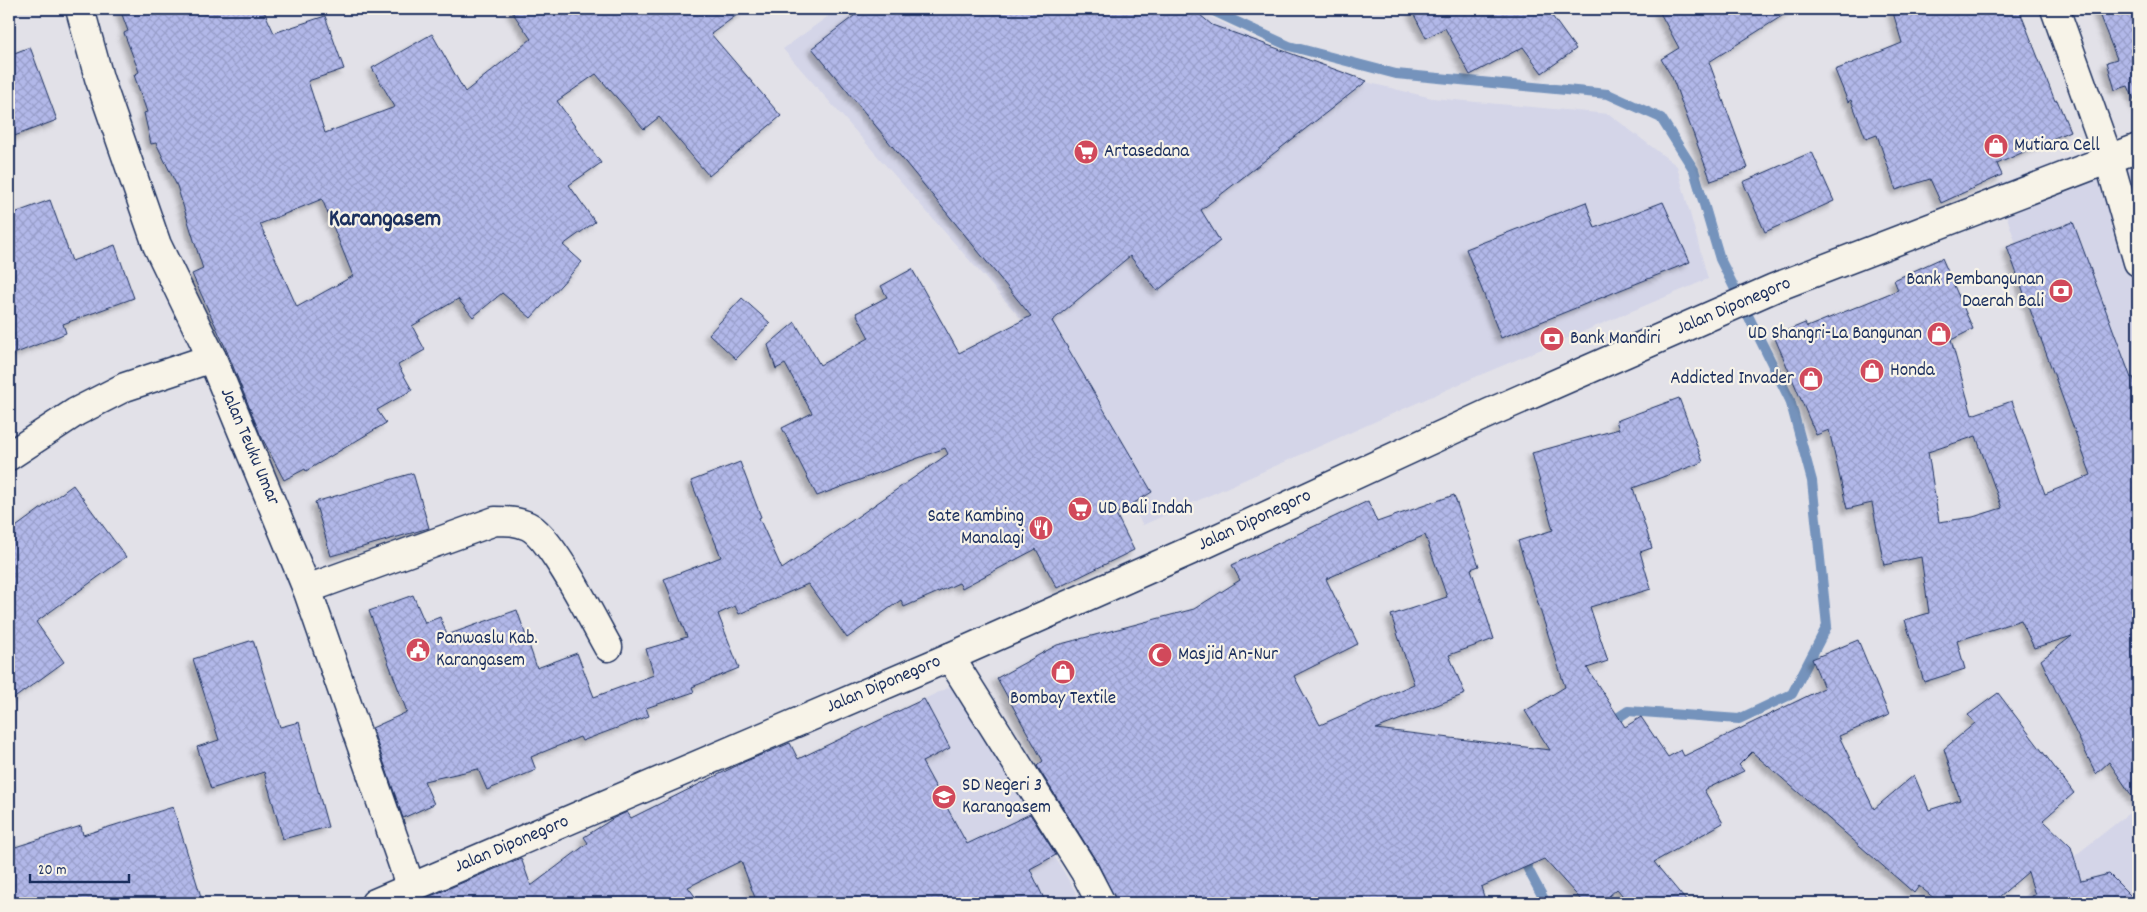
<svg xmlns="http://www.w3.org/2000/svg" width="2147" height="912" viewBox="0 0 2147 912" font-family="Dekko,sans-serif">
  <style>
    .built { fill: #d4d5e8 }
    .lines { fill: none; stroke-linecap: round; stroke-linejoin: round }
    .stream { stroke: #7593bc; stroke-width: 10 }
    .building { fill: url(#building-cross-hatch); stroke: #1b2f5e; fill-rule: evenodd; filter: url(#shadow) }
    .minor-casing { stroke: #1b2f5e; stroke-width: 31 }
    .tertiary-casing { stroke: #1b2f5e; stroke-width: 31 }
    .minor { stroke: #f7f3e8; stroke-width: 28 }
    .tertiary { stroke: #f7f3e8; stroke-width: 28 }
    .labels { text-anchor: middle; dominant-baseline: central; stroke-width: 4.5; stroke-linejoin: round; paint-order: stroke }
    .poi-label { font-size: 19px; fill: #1b2f5e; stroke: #f7f3e8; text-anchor: start }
    .street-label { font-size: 19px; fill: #1b2f5e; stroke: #f7f3e8 }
    .district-label { font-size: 24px; font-weight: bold; fill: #1b2f5e; stroke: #f7f3e8 }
  </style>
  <defs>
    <pattern id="building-cross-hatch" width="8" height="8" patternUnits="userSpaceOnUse" patternTransform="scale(1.25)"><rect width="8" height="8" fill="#b2b8e9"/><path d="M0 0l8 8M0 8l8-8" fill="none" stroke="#989eca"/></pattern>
    <filter id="shadow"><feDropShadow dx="-4.5" dy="4.5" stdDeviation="2.5" flood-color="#0004"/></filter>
  </defs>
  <rect width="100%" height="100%" fill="#e2e1e8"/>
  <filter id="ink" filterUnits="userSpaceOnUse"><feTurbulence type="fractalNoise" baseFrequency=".02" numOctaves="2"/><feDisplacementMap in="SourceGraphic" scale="10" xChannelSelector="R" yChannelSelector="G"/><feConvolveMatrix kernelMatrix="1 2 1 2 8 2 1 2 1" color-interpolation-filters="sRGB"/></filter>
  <g filter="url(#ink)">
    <g class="built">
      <path d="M838 9H1194L1290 56 1370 83 1432 98 1609 114 1677 166 1708 279 1473 378 1143 525 1024 322 783 49Z"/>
      <path d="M2121 138 2138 189V602L1996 185Z"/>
      <path d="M954 685 1082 903H926L837 740Z"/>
      <path d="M2138 806V903H2015Z"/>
    </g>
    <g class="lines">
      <g class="stream">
        <path d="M1209 9 1289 46 1396 74 1608 94 1661 118 1694 170 1720 259 1790 400 1812 481 1827 626 1792 694 1739 719 1628 711 1608 724"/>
        <path d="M1521 856 1546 903"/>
      </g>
    </g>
    <g class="building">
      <path d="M120 9H263L274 33 325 16 344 69 308 81 325 133 395 107 372 68 432 34 465 92 531 39 510 9H745L711 34 781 116 709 176 659 117 644 129 596 74 557 101 601 163 569 185 595 222 563 245 582 262 531 318 502 293 473 317 458 299 412 326 425 350 398 365 412 390 377 410 386 423 306 471 305 469 284 480 260 434 226 349 192 274 203 269 177 186 156 143 151 144 144 113 147 112 134 75 139 72 124 33 128 31ZM322 199 353 276 297 307 260 224Z"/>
      <path d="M863 9H1193L1212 25 1367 81 1201 210 1220 241 1157 291 1130 256 1052 321 1152 492 1116 514 1134 550 1057 588 1036 549 962 588 959 583 904 607 901 600 847 638 808 584 739 614 735 606 718 614 739 668 692 687 694 692 646 708 649 716 582 741 580 737 531 757 536 770 487 790 478 769 424 781 434 804 403 818 372 728 407 712 369 611 413 595 425 623 440 617 447 635 517 610 537 668 577 653 594 697 654 675 646 649 687 637 664 579 721 557 691 481 740 462 761 517 759 518 782 569 948 454 945 448 817 496 782 428 812 413 785 364 776 369 768 345 795 322 820 365 869 338 856 313 887 297 881 286 912 269 959 353 1031 316 812 48Z"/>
      <path d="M1411 9H1547L1576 49 1542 73 1523 47 1470 75 1445 28 1426 38Z"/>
      <path d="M1658 9H1793L1709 62 1748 168 1711 181 1672 77 1661 59 1679 48Z"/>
      <path d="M1892 9H2019L2055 101 2057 100 2070 131 1997 164 2002 175 1941 203 1930 179 1896 190 1877 135 1866 139 1851 100 1848 102 1835 70 1902 43Z"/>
      <path d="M2097 9H2138V108L2128 86 2115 90 2107 62 2117 59Z"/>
      <path d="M30 47 57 120 9 138V55Z"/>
      <path d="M1812 152 1834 201 1765 232 1743 182Z"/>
      <path d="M50 200 72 261 115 245 134 298 63 324 66 333 9 356V215Z"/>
      <path d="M1586 202 1595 228 1663 202 1690 262 1501 338 1466 249Z"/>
      <path d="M2073 222 2131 378 2133 377 2138 391V805L2109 762 2096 774 2041 660 2072 636 2034 648 2021 620 1957 641 1965 669 1924 682 1905 620 1929 613 1921 557 1884 565 1872 503 1847 509 1829 430 1816 435 1774 336 1805 323 1807 327 1898 290 1894 280 1942 258 1973 329 1951 340 1972 415 2012 401 2045 494 2091 475 2007 247ZM1976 436 2002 508 1973 517 1939 522 1928 452Z"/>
      <path d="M742 298 770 323 736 359 709 334Z"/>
      <path d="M1679 398 1703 462 1633 488 1652 548 1640 552 1651 589 1590 607 1608 661 1587 668 1625 727 1641 717 1668 757 1681 750 1684 756 1824 688 1812 659 1858 640 1889 715 1839 736 1874 809 1914 775 1929 810 1960 800 1944 749 1975 723 1968 715 1998 693 2074 793 2043 820 2071 847 2081 881 2109 874 2138 903H2032L2031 896 2035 895 2028 872 1992 903H1940L1919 886 1914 893 1752 752 1739 765 1744 771 1704 790 1723 823 1654 862 1688 903H1629L1617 889 1601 903H1584L1544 859 1481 887 1486 903H1117L1098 864 1037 766 1043 761 997 678 1057 645 1194 609 1240 580 1232 565 1368 501 1377 522 1454 495 1479 566 1471 569 1494 639 1449 655 1465 694 1376 729 1550 750 1525 711 1565 687 1518 541 1553 530 1532 453 1619 429 1616 421ZM1425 535 1447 597 1391 615 1414 684 1320 725 1294 676 1358 644 1326 579Z"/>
      <path d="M413 473 429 528 331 556 315 502Z"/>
      <path d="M73 485 126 557 36 622 64 662 9 702V532Z"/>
      <path d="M253 640 280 727 299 722 328 827 283 839 264 772 211 789 197 747 219 740 193 659Z"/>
      <path d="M924 699 950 748 922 762 967 844 1030 814 1056 855 1030 869 1046 903H757L741 861 688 887 700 903H414L521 858 531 886 588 843 584 837 614 818 627 812 631 818 744 762 790 743 798 759Z"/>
      <path d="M173 807 203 903H9V849L81 826 83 835Z"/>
    </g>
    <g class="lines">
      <defs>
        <g id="minor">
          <path d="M307 589 495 521C507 521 517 521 528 526 553 538 593 621 608 647"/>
          <path d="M950 657 1085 872 1101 903"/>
        </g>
        <g id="tertiary">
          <path d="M80 9 99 78 157 245 212 358 307 589 411 888"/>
          <path d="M2055 9 2109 160 2138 262"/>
          <path d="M9 456 76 412 125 387 212 358"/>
          <path d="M375 903 950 657 1203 545 1489 413 1774 288 2138 148"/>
        </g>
      </defs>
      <use href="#minor" class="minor-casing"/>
      <use href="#tertiary" class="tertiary-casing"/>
      <use href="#minor" class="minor"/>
      <use href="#tertiary" class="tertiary"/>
    </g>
  </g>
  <defs>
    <symbol id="shop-disc" viewBox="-11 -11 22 22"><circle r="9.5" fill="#d1495b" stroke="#f7f3e8"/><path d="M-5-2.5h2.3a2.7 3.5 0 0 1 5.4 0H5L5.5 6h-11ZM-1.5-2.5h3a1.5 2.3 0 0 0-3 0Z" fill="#fff"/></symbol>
    <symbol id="supermarket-disc" viewBox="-11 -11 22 22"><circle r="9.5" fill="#d1495b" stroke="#f7f3e8"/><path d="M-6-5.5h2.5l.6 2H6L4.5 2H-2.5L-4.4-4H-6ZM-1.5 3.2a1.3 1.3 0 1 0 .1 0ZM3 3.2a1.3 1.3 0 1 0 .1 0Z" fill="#fff"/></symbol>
    <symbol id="bank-disc" viewBox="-11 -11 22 22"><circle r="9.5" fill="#d1495b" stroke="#f7f3e8"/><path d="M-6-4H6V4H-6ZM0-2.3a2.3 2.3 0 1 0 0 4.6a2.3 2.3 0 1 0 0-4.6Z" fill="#fff"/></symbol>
    <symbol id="restaurant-disc" viewBox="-11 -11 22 22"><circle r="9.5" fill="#d1495b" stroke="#f7f3e8"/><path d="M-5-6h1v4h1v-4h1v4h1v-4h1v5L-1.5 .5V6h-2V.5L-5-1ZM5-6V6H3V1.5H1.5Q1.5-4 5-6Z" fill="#fff"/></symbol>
    <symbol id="civic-disc" viewBox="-11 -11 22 22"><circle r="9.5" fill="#d1495b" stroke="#f7f3e8"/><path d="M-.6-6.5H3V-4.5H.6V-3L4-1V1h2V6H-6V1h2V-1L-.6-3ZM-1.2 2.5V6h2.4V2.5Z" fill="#fff"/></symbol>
    <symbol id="mosque-disc" viewBox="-11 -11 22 22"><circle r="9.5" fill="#d1495b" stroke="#f7f3e8"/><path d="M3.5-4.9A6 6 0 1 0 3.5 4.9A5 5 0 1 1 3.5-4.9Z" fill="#fff"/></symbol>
    <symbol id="school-disc" viewBox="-11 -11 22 22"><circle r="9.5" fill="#d1495b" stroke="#f7f3e8"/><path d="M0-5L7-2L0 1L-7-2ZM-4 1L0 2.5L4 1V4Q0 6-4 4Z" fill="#fff"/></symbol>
  </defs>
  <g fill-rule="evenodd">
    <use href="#shop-disc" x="1982" y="132" width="28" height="28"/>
    <use href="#supermarket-disc" x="1072" y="138" width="28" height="28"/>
    <use href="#bank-disc" x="2047" y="277" width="28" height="28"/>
    <use href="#shop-disc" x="1925" y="320" width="28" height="28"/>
    <use href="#bank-disc" x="1538" y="325" width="28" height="28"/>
    <use href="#shop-disc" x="1858" y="357" width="28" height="28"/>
    <use href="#shop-disc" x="1797" y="365" width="28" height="28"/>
    <use href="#supermarket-disc" x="1066" y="495" width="28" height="28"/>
    <use href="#restaurant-disc" x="1027" y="514" width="28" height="28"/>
    <use href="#civic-disc" x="404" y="636" width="28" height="28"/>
    <use href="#mosque-disc" x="1146" y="641" width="28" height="28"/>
    <use href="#shop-disc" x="1049" y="658" width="28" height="28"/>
    <use href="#school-disc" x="930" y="783" width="28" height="28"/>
  </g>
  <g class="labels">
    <g class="poi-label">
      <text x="2014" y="146">Mutiara Cell</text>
      <text x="1104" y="152">Artasedana</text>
      <text x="2044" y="280" text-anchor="end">Bank Pembangunan<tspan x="2044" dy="22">Daerah Bali</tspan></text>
      <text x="1922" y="334" text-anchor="end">UD Shangri-La Bangunan</text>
      <text x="1570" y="339">Bank Mandiri</text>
      <text x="1890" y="371">Honda</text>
      <text x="1794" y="379" text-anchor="end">Addicted Invader</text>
      <text x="1098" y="509">UD Bali Indah</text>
      <text x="1024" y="517" text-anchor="end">Sate Kambing<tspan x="1024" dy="22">Manalagi</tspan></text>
      <text x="436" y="639">Panwaslu Kab.<tspan x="436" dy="22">Karangasem</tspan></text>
      <text x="1178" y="655">Masjid An-Nur</text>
      <text x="1063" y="699" text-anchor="middle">Bombay Textile</text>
      <text x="962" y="786">SD Negeri 3<tspan x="962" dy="22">Karangasem</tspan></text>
    </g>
    <g class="street-label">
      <text transform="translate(1734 307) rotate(-23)">Jalan Diponegoro</text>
      <text transform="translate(249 447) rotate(67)">Jalan Teuku Umar</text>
      <text transform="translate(1255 521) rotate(-25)">Jalan Diponegoro</text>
      <text transform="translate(884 685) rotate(-23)">Jalan Diponegoro</text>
      <text transform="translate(512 845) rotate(-23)">Jalan Diponegoro</text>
    </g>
    <g class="district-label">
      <text x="385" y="220">Karangasem</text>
    </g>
  </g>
  <rect width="2147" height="912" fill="none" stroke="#f7f3e8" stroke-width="30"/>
  <rect x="15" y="15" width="2117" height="882" fill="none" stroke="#1b2f5e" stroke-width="2" filter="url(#ink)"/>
  <path d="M30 874v8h99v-8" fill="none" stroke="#1b2f5e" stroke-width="2.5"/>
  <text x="38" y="874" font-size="15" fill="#1b2f5e" stroke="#f7f3e8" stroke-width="4" paint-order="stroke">20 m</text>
</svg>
